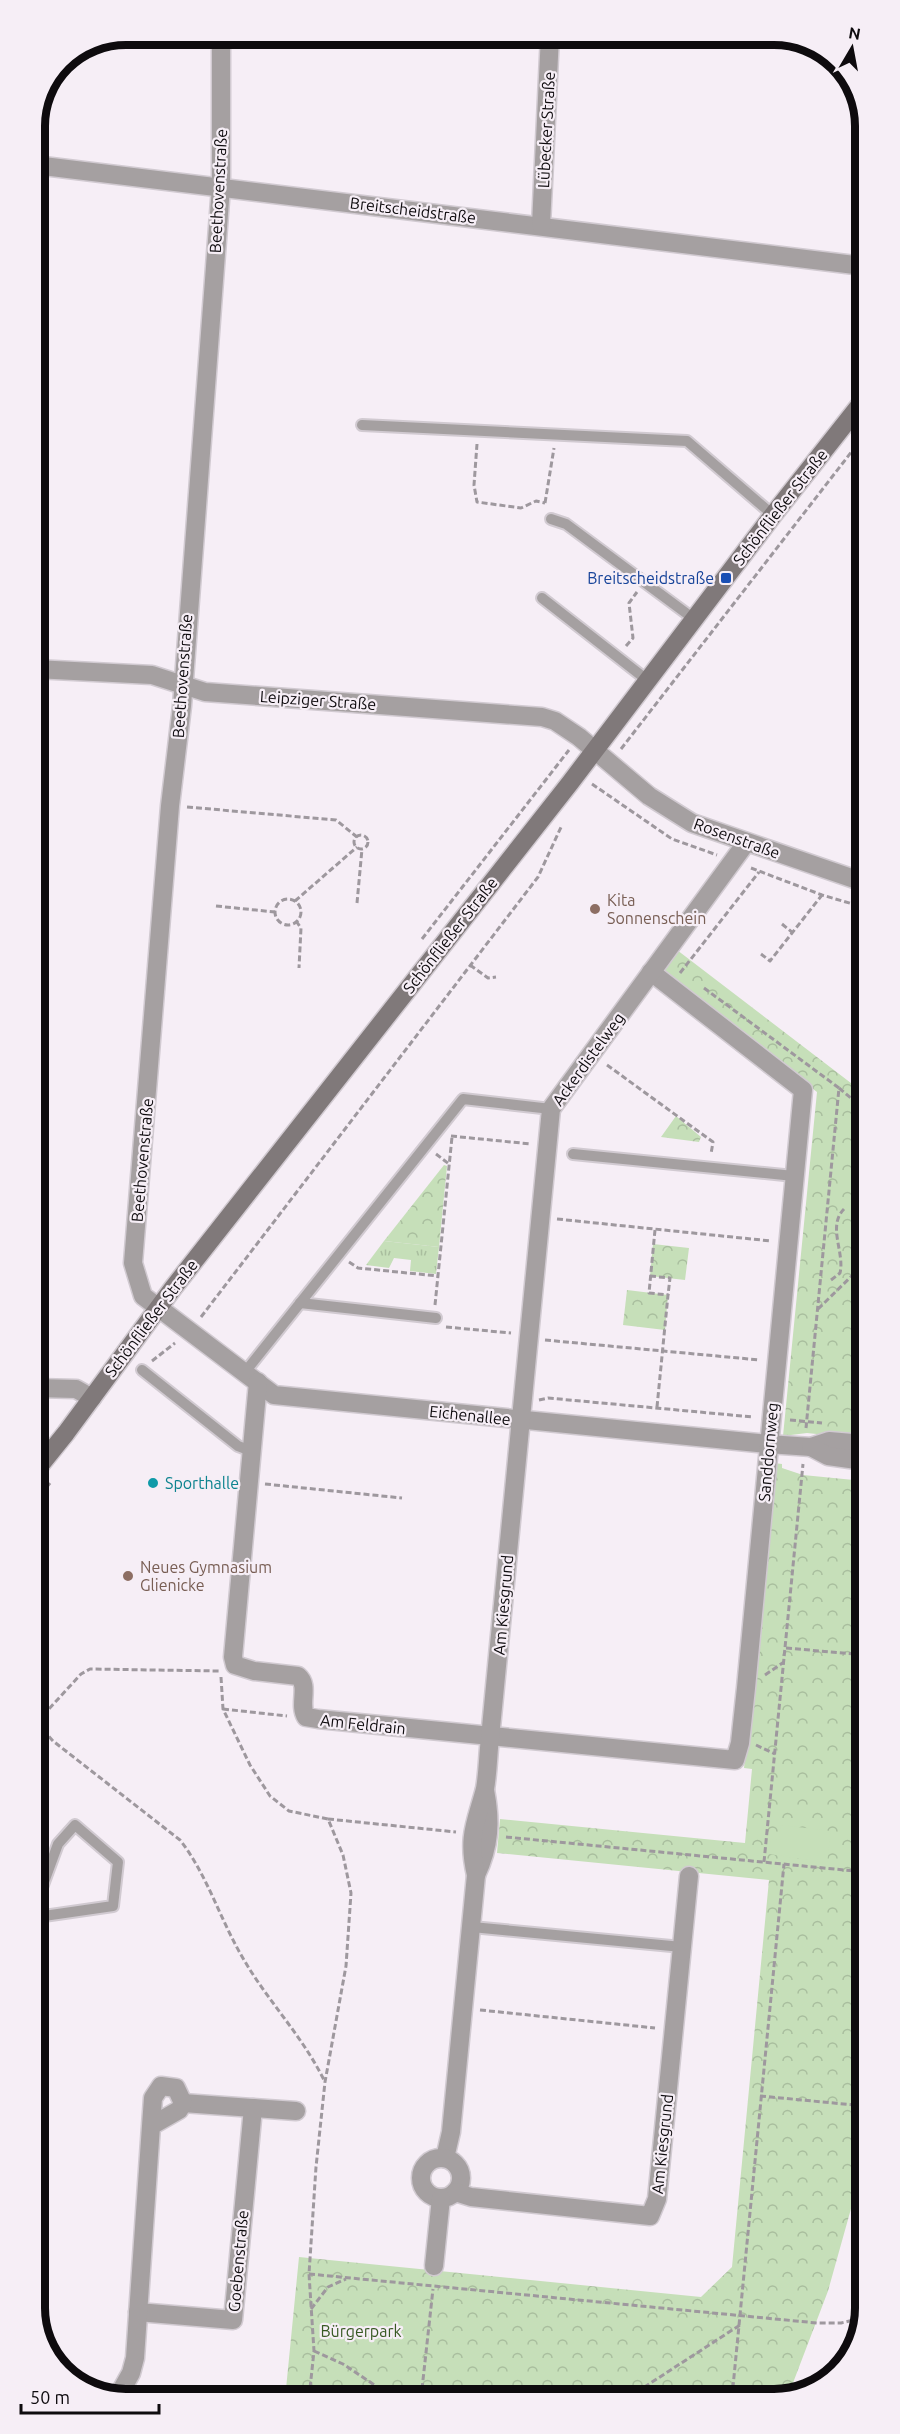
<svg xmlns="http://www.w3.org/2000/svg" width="900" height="2434" viewBox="0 0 900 2434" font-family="Ubuntu,sans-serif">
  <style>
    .grass { fill: url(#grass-tufts) }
    .park { fill: url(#park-crowns) }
    .garden { fill: #c6dfb9 }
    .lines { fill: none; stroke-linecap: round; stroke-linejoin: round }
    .lane-casing { stroke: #d1cad1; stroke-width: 14 }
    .street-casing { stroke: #d1cad1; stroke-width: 21 }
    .secondary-casing { stroke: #d1cad1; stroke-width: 21 }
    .path { stroke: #9e989e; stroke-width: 3; stroke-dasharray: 6 3; stroke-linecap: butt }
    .lane { stroke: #a5a0a1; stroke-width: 10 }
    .street { stroke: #a5a0a1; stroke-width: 18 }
    .secondary { stroke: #80797a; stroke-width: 18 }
    .transit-dot { fill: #1a4fb4; stroke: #f6eef6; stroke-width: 2 }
    .education-dot { fill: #8d6e63; stroke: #f6eef6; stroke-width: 2 }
    .culture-dot { fill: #0f9aa8; stroke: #f6eef6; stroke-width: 2 }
    .labels { text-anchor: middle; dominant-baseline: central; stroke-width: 4.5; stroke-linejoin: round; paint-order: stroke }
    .street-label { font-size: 16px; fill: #0e0b0e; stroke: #f6eef6 }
    .transit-label { font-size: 16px; fill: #164399; stroke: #f6eef6; text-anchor: end }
    .education-label { font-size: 16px; fill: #785e54; stroke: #f6eef6; text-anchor: start }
    .culture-label { font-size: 16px; fill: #0d838f; stroke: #f6eef6; text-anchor: start }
    .park-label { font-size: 16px; fill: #385923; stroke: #f6eef6 }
    .rim { fill: none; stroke: #0e0b0e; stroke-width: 8 }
  </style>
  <defs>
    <pattern id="grass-tufts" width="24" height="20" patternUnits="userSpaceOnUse" patternTransform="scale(1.5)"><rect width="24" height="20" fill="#c6dfb9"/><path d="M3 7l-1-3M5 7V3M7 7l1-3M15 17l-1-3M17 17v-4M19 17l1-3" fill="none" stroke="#a9be9e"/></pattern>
    <pattern id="park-crowns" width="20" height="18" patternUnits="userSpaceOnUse" patternTransform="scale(1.5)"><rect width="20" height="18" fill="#c6dfb9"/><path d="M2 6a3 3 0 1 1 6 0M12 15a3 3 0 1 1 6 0" fill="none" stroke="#a9be9e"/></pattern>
  </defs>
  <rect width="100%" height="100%" fill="#f6eef6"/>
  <path class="grass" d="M384 1241 439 1247 436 1274 410 1271 411 1260 394 1258 389 1268 366 1265Z"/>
  <g class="park">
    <path d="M677 950 864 1093V1439L807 1433 783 1436 817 1092 660 973Z"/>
    <path d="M676 1116 701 1137 699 1142 661 1137Z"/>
    <path d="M444 1165 447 1166 439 1247 384 1241Z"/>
    <path d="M653 1244 689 1248 685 1280 650 1276Z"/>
    <path d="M627 1290 668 1295 665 1330 623 1325Z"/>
    <path d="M774 1463 782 1464V1468L803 1475 864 1481 861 1773 865 1851V2145L854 2198 828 2291 788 2396 285 2399 299 2257 701 2297 732 2267 769 1880 497 1853 500 1819 745 1843 752 1769 744 1768Z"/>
  </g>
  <path class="garden" d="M781 1825 831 1831 827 1863 769 1854 771 1839 779 1840Z"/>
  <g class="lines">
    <defs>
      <g id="lane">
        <path d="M362 425 687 441 773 515"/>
        <path d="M551 519 566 524 694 619"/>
        <path d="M542 598 647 680"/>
        <path d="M573 1154 794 1176"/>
        <path d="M300 1303 436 1318"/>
        <path d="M142 1370 238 1446 251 1451"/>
        <path d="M245 1372 463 1099 551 1109"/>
        <path d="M37 1901 58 1844 75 1825 118 1862 113 1906 37 1917"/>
        <path d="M472 1927 682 1947"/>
      </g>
      <g id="street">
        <path d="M221 35V187L182 706 170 806 133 1263 143 1296 274 1395 768 1444 811 1447 829 1441 864 1444"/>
        <path d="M35 165 863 266"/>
        <path d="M541 225 550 35"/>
        <path d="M35 669 152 675 205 692 542 717 555 721 579 737 649 796 692 823 863 882"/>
        <path d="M258 1382 233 1657 235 1665 254 1671 298 1676C310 1686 298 1704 306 1717L318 1719 735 1760 740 1743 746 1688 803 1090 651 972"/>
        <path d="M36 1388 76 1389 92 1398"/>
        <path d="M811 1447 828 1456 864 1461"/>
        <path d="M476 1875C490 1846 491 1821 485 1790"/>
        <path d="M183 2103 296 2111"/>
        <path d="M445 2158 451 2132 476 1875C467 1837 476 1823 485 1789 488 1772 488 1754 490 1738L551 1109 746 843"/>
        <circle cx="441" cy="2178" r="20"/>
        <path d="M455 2192 471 2197 650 2216 657 2199 689 1876"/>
        <path d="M434 2266 441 2198"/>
        <path d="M138 2312 233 2320 253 2108"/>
        <path d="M117 2398 131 2373 135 2358 151 2126 153 2098 161 2086 176 2088 183 2103 179 2110 151 2126"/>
      </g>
      <path id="secondary" d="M37 1469 66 1433 173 1288 570 783 773 515 863 401"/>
    </defs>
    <use href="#lane" class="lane-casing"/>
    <use href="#street" class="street-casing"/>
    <use href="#secondary" class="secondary-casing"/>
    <g class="path">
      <path d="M857 385 863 377"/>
      <path d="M477 444 474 485 477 502 521 508 536 501 545 503"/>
      <path d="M545 503 554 448"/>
      <path d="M626 646 633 638 629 603 637 592"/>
      <path d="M621 749 863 437"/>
      <path d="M592 784 672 839 717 855"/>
      <path d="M187 807 336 820 357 837"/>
      <circle cx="361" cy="842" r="7"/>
      <path d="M751 868 822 895 863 907"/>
      <circle cx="288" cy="912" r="13"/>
      <path d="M295 901 357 847"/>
      <path d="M357 903 362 849"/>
      <path d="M216 906 275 912"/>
      <path d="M296 921 301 928 299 968"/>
      <path d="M782 924 793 933"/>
      <path d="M422 939 569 750"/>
      <path d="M761 954 770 961 822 895"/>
      <path d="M470 965 488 978 496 977"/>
      <path d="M680 973 759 872"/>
      <path d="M704 988 839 1088 806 1428"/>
      <path d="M607 1065 713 1142 711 1154"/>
      <path d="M839 1088 864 1109"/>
      <path d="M451 1136 531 1144"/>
      <path d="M436 1154 449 1164"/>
      <path d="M557 1219 771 1241"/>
      <path d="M655 1230 649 1293 668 1295 657 1407"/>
      <path d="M349 1262 358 1268 438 1276"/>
      <path d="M650 1276 670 1278 668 1295"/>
      <path d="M831 1280 840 1273C845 1253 827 1226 844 1209"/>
      <path d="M435 1305 452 1137"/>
      <path d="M818 1309 864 1264"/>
      <path d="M201 1317 538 877 562 825"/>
      <path d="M446 1327 511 1333"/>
      <path d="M545 1340 760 1360"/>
      <path d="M152 1361 175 1343"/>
      <path d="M539 1400 548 1398 753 1417"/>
      <path d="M790 1420 822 1423"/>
      <path d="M265 1484 402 1498"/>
      <path d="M37 1500 50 1483"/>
      <path d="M786 1648 865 1655"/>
      <path d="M765 1675 784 1662"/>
      <path d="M221 1677 223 1709 250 1765 270 1796 289 1811 328 1819 343 1855 351 1893 346 1966 325 2082 316 2167 309 2274 314 2351 309 2398"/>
      <path d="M223 1709 287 1716"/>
      <path d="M37 1722 81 1674 90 1669 219 1671"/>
      <path d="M37 1723 53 1741 180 1840C206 1873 219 1916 240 1953 266 2000 301 2033 325 2082"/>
      <path d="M756 1745 775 1754"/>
      <path d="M328 1819 456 1832"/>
      <path d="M506 1837 865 1872"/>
      <path d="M764 1862 803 1464"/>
      <path d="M480 2010 655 2028"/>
      <path d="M760 2096 865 2106"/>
      <path d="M309 2274 817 2323H841L862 2318"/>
      <path d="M311 2309 328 2287 346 2279"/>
      <path d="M314 2351 343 2364 394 2398"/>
      <path d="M629 2397 740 2325"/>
      <path d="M732 2397 784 1864"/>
      <path d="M421 2398 433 2289"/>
    </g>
    <use href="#lane" class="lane"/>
    <use href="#street" class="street"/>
    <use href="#secondary" class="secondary"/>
  </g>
  <rect class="transit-dot" x="720" y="572" width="12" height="12" rx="3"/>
  <g class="education-dot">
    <circle cx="595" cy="909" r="6"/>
    <circle cx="128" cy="1576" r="6"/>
  </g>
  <circle class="culture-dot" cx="153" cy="1483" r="6"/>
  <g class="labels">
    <g class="street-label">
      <text transform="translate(546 130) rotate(-87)">Lübecker Straße</text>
      <text transform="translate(218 191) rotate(-87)">Beethovenstraße</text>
      <text transform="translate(413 210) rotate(7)">Breitscheidstraße</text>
      <text transform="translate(780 507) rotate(-52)">Schönfließer Straße</text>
      <text transform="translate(182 676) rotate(-86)">Beethovenstraße</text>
      <text transform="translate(318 700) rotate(4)">Leipziger Straße</text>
      <text transform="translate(737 838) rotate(20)">Rosenstraße</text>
      <text transform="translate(450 935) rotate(-52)">Schönfließer Straße</text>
      <text transform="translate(588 1059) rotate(-54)">Ackerdistelweg</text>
      <text transform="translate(142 1160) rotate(-85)">Beethovenstraße</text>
      <text transform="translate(151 1318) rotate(-53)">Schönfließer Straße</text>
      <text transform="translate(470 1415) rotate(6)">Eichenallee</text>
      <text transform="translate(768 1452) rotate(-85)">Sanddornweg</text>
      <text transform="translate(503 1605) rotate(-85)">Am Kiesgrund</text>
      <text transform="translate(363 1724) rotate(6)">Am Feldrain</text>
      <text transform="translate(662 2144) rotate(-84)">Am Kiesgrund</text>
      <text transform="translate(238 2261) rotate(-85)">Goebenstraße</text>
    </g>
    <g class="transit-label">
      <text x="714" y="578">Breitscheidstraße</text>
    </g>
    <g class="education-label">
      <text x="607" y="900">Kita<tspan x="607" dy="18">Sonnenschein</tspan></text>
      <text x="140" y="1567">Neues Gymnasium<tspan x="140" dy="18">Glienicke</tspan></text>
    </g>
    <g class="culture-label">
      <text x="165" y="1483">Sporthalle</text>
    </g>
    <g class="park-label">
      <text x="361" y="2331">Bürgerpark</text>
    </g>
  </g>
  <path d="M0 0H900V2434H0ZM126 45H774A81 81 0 0 1 855 126V2308A81 81 0 0 1 774 2389H126A81 81 0 0 1 45 2308V126A81 81 0 0 1 126 45Z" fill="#f6eef6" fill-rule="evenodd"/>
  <path class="rim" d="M126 45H774A81 81 0 0 1 855 126V2308A81 81 0 0 1 774 2389H126A81 81 0 0 1 45 2308V126A81 81 0 0 1 126 45Z"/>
  <g transform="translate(852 48) rotate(10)" stroke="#f6eef6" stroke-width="4.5" paint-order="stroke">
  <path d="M0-4.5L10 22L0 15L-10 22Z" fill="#0e0b0e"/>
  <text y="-9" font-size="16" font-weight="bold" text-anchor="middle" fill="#0e0b0e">N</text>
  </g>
  <path d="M21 2404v9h138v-9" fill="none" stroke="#0e0b0e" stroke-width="3"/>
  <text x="30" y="2404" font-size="18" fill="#0e0b0e" stroke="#f6eef6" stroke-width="4.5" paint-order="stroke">50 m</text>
</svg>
